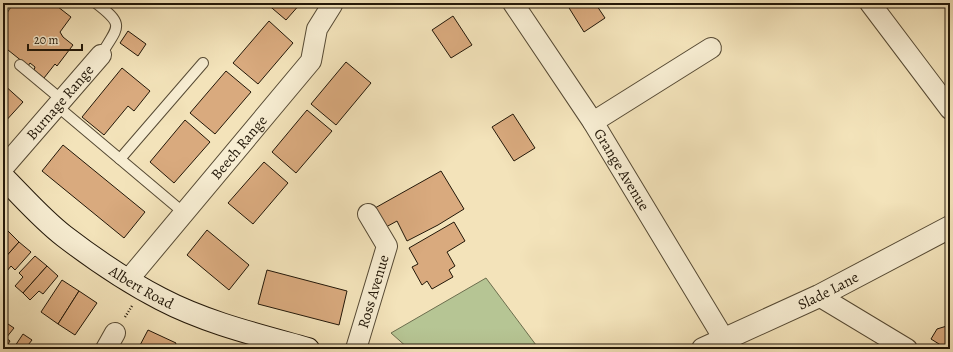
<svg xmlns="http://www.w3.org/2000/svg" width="953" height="352" viewBox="0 0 953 352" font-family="Alegreya,serif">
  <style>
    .green { fill: #b6c594; stroke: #6c6e4e }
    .building { fill: #d9aa7e; stroke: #221708 }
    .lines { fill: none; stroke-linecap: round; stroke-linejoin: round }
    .service-casing { stroke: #564a34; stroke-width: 12 }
    .minor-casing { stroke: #564a34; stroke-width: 22 }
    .tertiary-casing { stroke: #564a34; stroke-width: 24 }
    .secondary-casing { stroke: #221708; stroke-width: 24 }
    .path { stroke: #221708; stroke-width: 2.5; stroke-dasharray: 1 2; stroke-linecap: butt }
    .service { stroke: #f7edd2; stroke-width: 10 }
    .minor { stroke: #f7edd2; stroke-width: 20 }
    .tertiary { stroke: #f7edd2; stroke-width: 22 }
    .secondary { stroke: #f7edd2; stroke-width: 22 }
    .labels { text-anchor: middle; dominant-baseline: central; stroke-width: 3.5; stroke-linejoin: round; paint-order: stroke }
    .street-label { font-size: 15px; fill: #221708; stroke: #f7edd2 }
  </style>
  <rect width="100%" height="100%" fill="#f3e3ba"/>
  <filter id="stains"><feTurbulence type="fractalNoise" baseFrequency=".005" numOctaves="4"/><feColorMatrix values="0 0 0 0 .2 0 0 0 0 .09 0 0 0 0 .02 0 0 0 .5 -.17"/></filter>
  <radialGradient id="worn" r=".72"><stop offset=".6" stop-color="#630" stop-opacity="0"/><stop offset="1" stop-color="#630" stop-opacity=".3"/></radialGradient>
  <path class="green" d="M486 278 539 349H409L391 333Z"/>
  <g class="building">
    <path d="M13 3H31L36 6 38 3H53L71 17 60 32 63 37 73 45 57 66 55 64 44 78 34 70 35 67 30 63 28 66 3 46V15Z"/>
    <path d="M266 3H301L286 20Z"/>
    <path d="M566 3H595L605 18 584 32Z"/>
    <path d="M453 16 472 45 451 58 432 30Z"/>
    <path d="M269 21 293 43 258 84 233 63Z"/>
    <path d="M128 31 146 44 138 56 120 43Z"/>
    <path d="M346 62 371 83 336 125 311 104Z"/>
    <path d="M122 68 150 91 134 111 128 106 104 135 82 117Z"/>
    <path d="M226 71 251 92 215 134 190 113Z"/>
    <path d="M3 84 23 102 3 124Z"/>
    <path d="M307 110 332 131 296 173 272 152Z"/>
    <path d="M513 114 535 148 514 161 492 127Z"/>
    <path d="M185 120 210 142 174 183 150 162Z"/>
    <path d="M63 145 145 212 124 238 42 171Z"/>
    <path d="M264 162 288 183 253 224 228 203Z"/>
    <path d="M441 171 464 209 438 225 407 241 397 221 386 227 375 208Z"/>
    <path d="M454 222 465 241 447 252 455 266 449 270 453 277 432 289 427 281 422 285 412 267 418 264 409 248Z"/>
    <path d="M207 230 249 265 229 290 187 255Z"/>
    <path d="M8 231 19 242 3 260V236Z"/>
    <path d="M19 242 31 252 15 270 11 266 3 276V260Z"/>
    <path d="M35 256 47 266 23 293 15 286 23 277 19 273Z"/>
    <path d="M47 266 58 276 43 294 39 291 30 300 23 293Z"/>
    <path d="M267 270 347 291 339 325 258 304Z"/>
    <path d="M62 280 79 291 58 324 41 312Z"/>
    <path d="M79 291 97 303 75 335 58 324Z"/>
    <path d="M5 322 14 328 6 338 10 341 5 349H3V325Z"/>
    <path d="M950 325V349H947L931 339 937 329Z"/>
    <path d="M148 330 176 343 174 349H138Z"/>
    <path d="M23 334 32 340 25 349H13Z"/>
    <path d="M859 345 865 349H856Z"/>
  </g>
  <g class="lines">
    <defs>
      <g id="service">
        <path d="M96 3C126 26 118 26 101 55"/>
        <path d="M3 9 7 3"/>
        <path d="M20 65 62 100"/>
        <path d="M57 106 184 213"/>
        <path d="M120 159 203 63"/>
      </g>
      <g id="minor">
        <path id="s1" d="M513 3 593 122 724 339"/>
        <path d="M870 3 950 109"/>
        <path d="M593 122 711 48"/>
        <path id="s2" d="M3 168 101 55"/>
        <path id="s3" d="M128 280 311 61 317 29 332 5"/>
        <path d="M819 296 907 349"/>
        <path d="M106 349 115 333"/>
        <path id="s4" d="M356 349 387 246 368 214"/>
      </g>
      <g id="tertiary">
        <path id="s5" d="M703 349 819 296 950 227"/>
      </g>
      <g id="secondary">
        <path id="s6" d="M3 177C23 197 42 219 64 236 94 259 128 282 161 299 207 323 258 335 308 349"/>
      </g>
    </defs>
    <use href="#service" class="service-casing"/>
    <use href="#minor" class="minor-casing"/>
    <use href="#tertiary" class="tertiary-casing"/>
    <use href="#secondary" class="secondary-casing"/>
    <path class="path" d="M125 317 132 306"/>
    <use href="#service" class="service"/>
    <use href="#minor" class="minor"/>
    <use href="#tertiary" class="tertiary"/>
    <use href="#secondary" class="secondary"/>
  </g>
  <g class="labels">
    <g class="street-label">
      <text stroke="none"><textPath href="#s2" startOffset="87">Burnage Range</textPath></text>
      <text stroke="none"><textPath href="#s3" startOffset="173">Beech Range</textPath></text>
      <text stroke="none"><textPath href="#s1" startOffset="199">Grange Avenue</textPath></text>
      <text stroke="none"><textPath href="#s6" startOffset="178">Albert Road</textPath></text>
      <text stroke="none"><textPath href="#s5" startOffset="138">Slade Lane</textPath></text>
      <text stroke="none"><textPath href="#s4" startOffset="60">Ross Avenue</textPath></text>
    </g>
  </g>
  <rect width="953" height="352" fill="none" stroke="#f3e3ba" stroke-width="16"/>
  <rect x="4" y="4" width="945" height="344" fill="none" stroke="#221708" stroke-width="2"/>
  <rect x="8" y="8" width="937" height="336" fill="none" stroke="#221708"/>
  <path d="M28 44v6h54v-6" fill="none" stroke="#221708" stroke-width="2"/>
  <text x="34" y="44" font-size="12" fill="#221708" stroke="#f7edd2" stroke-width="3" paint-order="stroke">20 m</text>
  <rect width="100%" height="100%" filter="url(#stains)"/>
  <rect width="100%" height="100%" fill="url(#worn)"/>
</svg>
